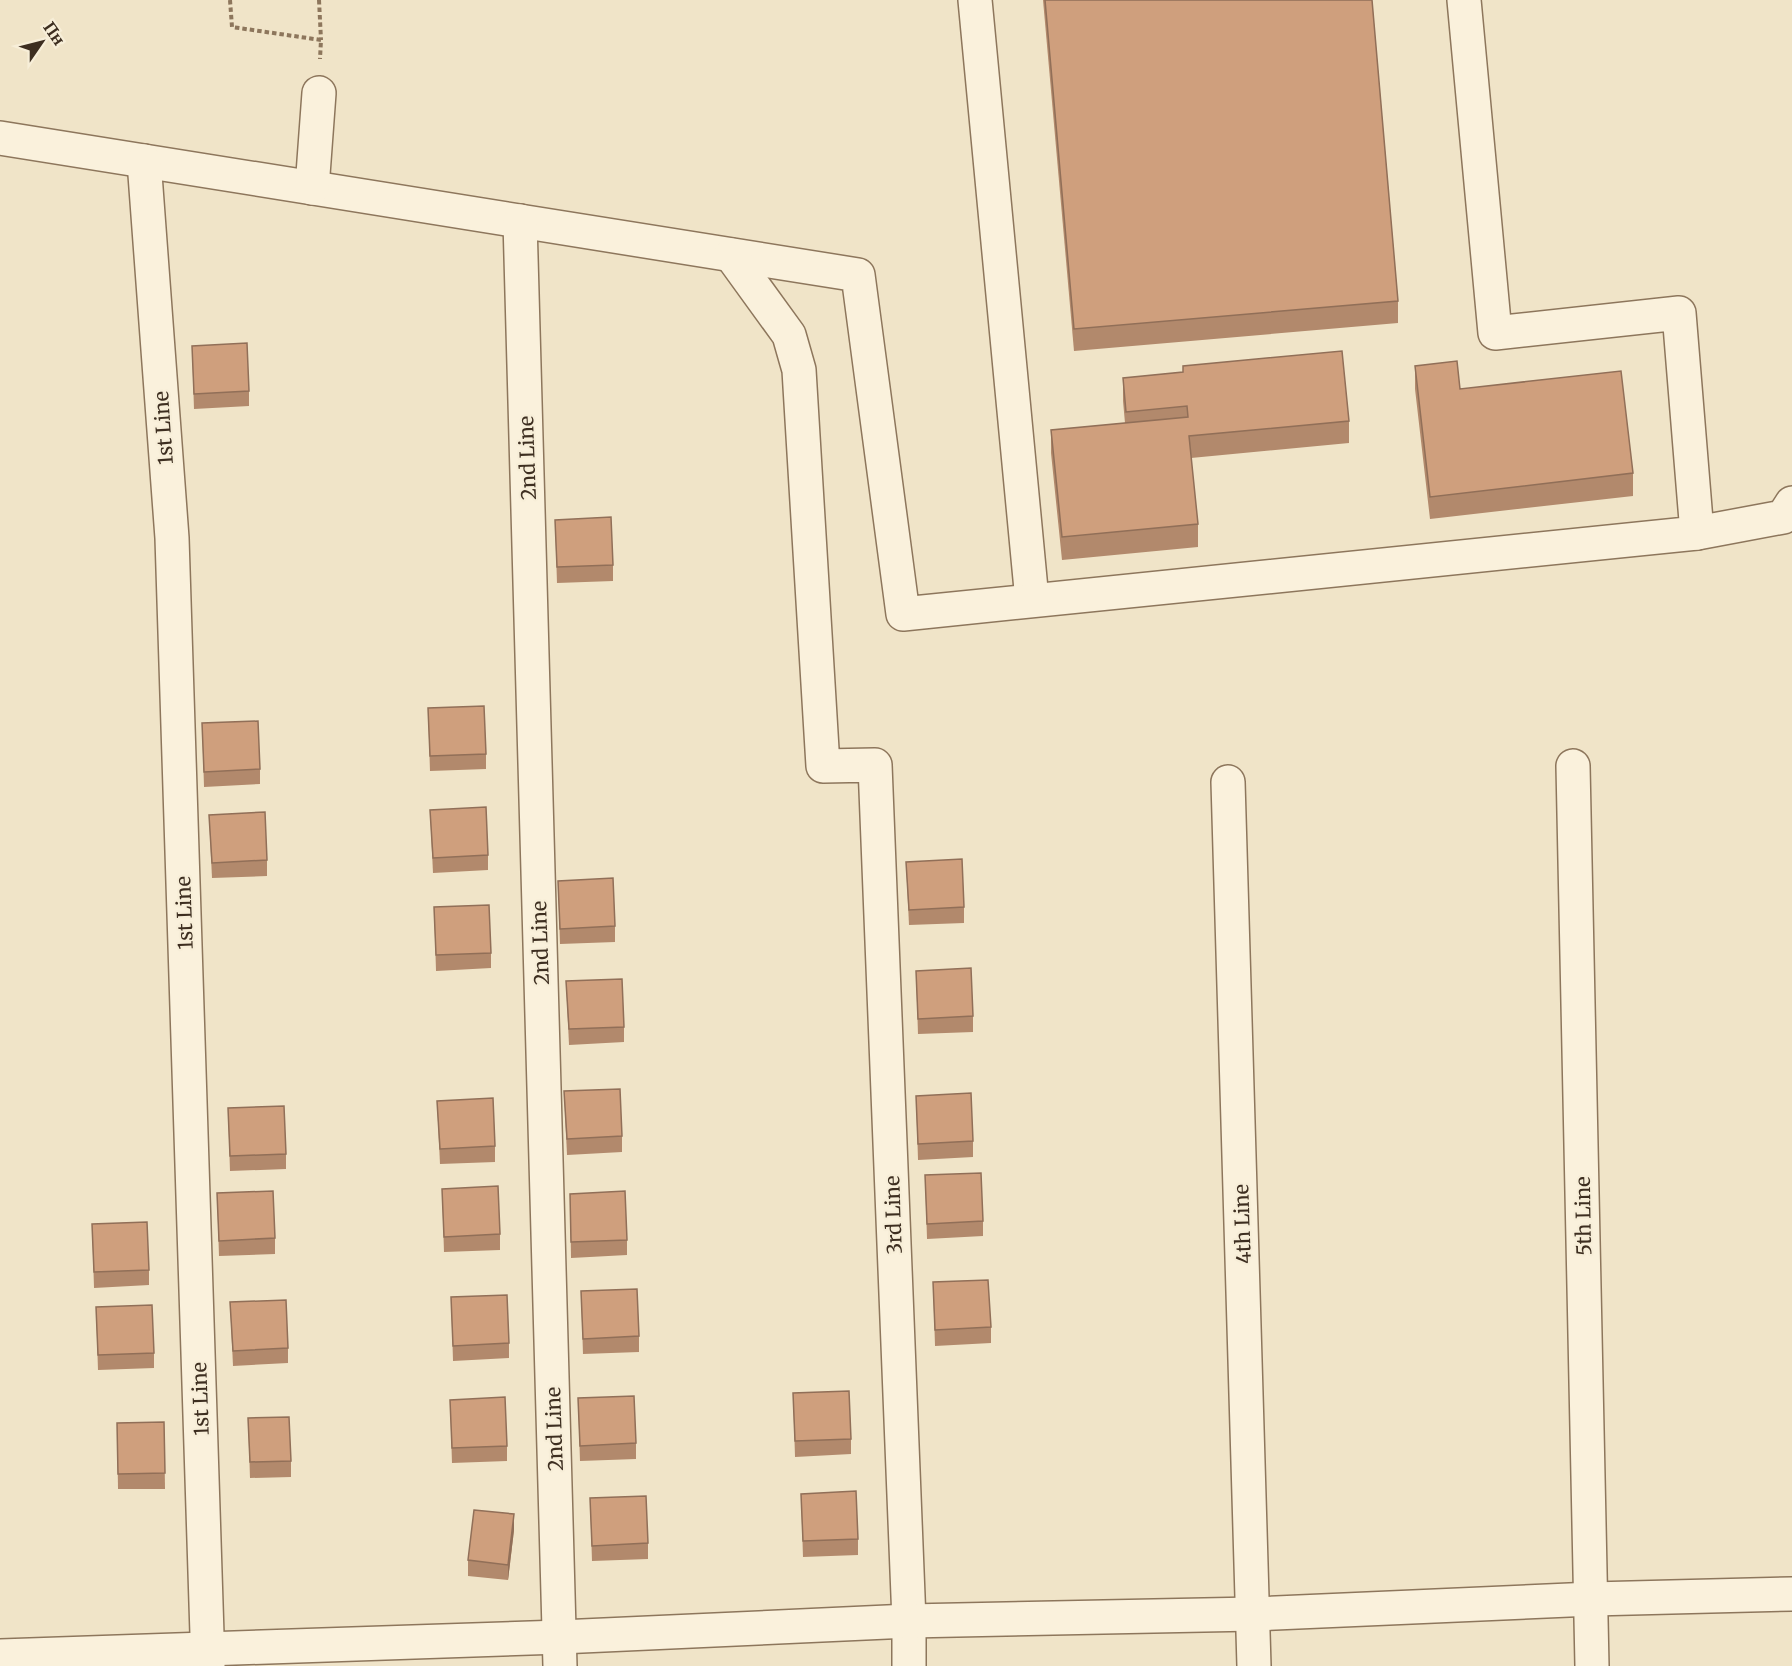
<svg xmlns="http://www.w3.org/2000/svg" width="1792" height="1666" viewBox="0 0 1792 1666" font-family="Merriweather,serif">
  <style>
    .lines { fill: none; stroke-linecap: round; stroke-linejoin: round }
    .minor-casing { stroke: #8d765c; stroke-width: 36 }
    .path { stroke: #8d765c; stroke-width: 4; stroke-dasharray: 4.5 3; stroke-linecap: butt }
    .minor { stroke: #faf1dc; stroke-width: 33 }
    .wall { fill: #b2896c }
    .shaded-wall { fill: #916f58 }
    .building { fill: #cf9f7d; stroke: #916f58; stroke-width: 1.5 }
    .labels { text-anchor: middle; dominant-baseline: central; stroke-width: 4.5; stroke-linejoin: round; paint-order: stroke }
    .street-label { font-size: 20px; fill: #3d2e20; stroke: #f7eed8 }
  </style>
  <rect width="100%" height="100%" fill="#f0e4c8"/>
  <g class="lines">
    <defs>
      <g id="minor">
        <path d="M975 0 1032 600"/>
        <path d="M0 138 858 275 903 614 1697 533 1679 313 1495 333 1464 0"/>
        <path d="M144 161 172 538 208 1666"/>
        <path d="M312 188 319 93"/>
        <path d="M520 221 560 1666"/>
        <path d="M731 255 789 335 799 370 823 766 875 765 909 1621V1666"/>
        <path d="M1697 533 1783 517 1792 503"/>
        <path d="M1573 766 1592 1666"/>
        <path d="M1228 782 1254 1666"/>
        <path d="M0 1656 560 1637 909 1621 1254 1614 1592 1599 1792 1594"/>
      </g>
    </defs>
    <use href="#minor" class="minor-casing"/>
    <g class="path">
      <path d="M230 0 232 27 321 40 320 59"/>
      <path d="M319 0 321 40"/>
    </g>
    <use href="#minor" class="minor"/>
  </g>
  <g class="wall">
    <path d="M1043 0H1372L1398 301V323L1074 351Z"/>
    <path d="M192 346 249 391V406L194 409Z"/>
    <path d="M1183 366 1349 421V443L1191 458 1198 524V547L1062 560 1051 453V430L1125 423 1123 401V378L1183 372Z"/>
    <path d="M1415 366 1460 389 1633 473V496L1430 519 1415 389Z"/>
    <path d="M555 520 613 565V581L557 583Z"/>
    <path d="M428 708 486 754V769L430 771Z"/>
    <path d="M202 723 260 769V784L204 787Z"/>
    <path d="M430 810 488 855V870L433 873Z"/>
    <path d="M209 815 267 860V876L212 878Z"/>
    <path d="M906 862 964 907V923L909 925Z"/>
    <path d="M558 881 615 926V942L560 944Z"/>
    <path d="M434 907 491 953V968L436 971Z"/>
    <path d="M916 971 973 1016V1032L918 1034Z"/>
    <path d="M566 981 624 1027V1042L569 1045Z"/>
    <path d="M564 1091 622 1136V1152L567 1155Z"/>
    <path d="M916 1096 973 1141V1157L918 1160Z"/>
    <path d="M437 1101 495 1146V1162L440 1164Z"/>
    <path d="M228 1108 286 1154V1169L230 1171Z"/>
    <path d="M925 1175 983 1221V1236L927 1239Z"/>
    <path d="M442 1189 500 1234V1250L444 1252Z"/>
    <path d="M217 1193 275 1238V1254L219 1256Z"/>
    <path d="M570 1194 627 1240V1255L571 1258Z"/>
    <path d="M92 1224 149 1270V1285L94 1288Z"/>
    <path d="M933 1282 991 1327V1343L935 1346Z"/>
    <path d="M581 1291 639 1336V1352L583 1354Z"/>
    <path d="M451 1297 509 1343V1358L453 1361Z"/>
    <path d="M230 1302 288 1348V1363L233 1366Z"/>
    <path d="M96 1307 154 1353V1368L98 1370Z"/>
    <path d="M793 1393 851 1439V1454L795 1457Z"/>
    <path d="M578 1398 636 1443V1459L580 1461Z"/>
    <path d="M450 1400 507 1446V1461L452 1463Z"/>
    <path d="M248 1418 291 1461V1477L250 1478Z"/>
    <path d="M164 1422 165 1489H118L117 1423Z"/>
    <path d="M801 1494 858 1539V1555L803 1557Z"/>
    <path d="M590 1498 648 1543V1559L592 1561Z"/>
    <path d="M514 1530 508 1580 468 1576V1560Z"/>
  </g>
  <path class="shaded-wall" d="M514 1514V1530L508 1580V1565Z"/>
  <g class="building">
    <path d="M1045 0H1372L1398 301 1074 329Z"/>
    <path d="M247 343 249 391 194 394 192 346Z"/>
    <path d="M1342 351 1349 421 1189 436 1198 524 1062 537 1051 430 1188 417 1187 406 1126 412 1123 378 1183 372V366Z"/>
    <path d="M1457 361 1460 389 1621 371 1633 473 1430 497 1415 366Z"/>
    <path d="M611 517 613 565 557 567 555 520Z"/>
    <path d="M484 706 486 754 430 756 428 708Z"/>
    <path d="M258 721 260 769 204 772 202 723Z"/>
    <path d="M486 807 488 855 433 858 430 810Z"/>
    <path d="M265 812 267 860 212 863 209 815Z"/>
    <path d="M962 859 964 907 909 910 906 862Z"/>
    <path d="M613 878 615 926 560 929 558 881Z"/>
    <path d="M489 905 491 953 436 955 434 907Z"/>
    <path d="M971 968 973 1016 918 1019 916 971Z"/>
    <path d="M622 979 624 1027 569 1029 566 981Z"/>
    <path d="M620 1089 622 1136 567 1139 564 1091Z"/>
    <path d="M971 1093 973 1141 918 1144 916 1096Z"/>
    <path d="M493 1098 495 1146 440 1149 437 1101Z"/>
    <path d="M284 1106 286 1154 230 1156 228 1108Z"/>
    <path d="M981 1173 983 1221 927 1224 925 1175Z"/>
    <path d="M498 1186 500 1234 444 1237 442 1189Z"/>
    <path d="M273 1191 275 1238 219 1241 217 1193Z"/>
    <path d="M625 1191 627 1240 571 1242 570 1194Z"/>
    <path d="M147 1222 149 1270 94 1272 92 1224Z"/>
    <path d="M988 1280 991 1327 935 1330 933 1282Z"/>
    <path d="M637 1289 639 1336 583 1339 581 1291Z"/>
    <path d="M507 1295 509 1343 453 1346 451 1297Z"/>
    <path d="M286 1300 288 1348 233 1351 230 1302Z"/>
    <path d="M152 1305 154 1353 98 1355 96 1307Z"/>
    <path d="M849 1391 851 1439 795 1441 793 1393Z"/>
    <path d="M634 1396 636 1443 580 1446 578 1398Z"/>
    <path d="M505 1397 507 1446 452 1448 450 1400Z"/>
    <path d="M289 1417 291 1461 250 1462 248 1418Z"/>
    <path d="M164 1422 165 1473 118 1474 117 1423Z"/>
    <path d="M856 1491 858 1539 803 1541 801 1494Z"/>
    <path d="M646 1496 648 1543 592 1546 590 1498Z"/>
    <path d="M474 1510 514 1514 508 1565 468 1560Z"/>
  </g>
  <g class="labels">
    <g class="street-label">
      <text transform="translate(163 428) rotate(-94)">1st Line</text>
      <text transform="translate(527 458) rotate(-92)">2nd Line</text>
      <text transform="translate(184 913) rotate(-92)">1st Line</text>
      <text transform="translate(540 943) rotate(-92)">2nd Line</text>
      <text transform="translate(893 1215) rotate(-92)">3rd Line</text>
      <text transform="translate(1583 1216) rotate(-91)">5th Line</text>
      <text transform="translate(1242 1224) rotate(-92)">4th Line</text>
      <text transform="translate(200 1399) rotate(-92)">1st Line</text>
      <text transform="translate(554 1429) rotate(-92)">2nd Line</text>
    </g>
  </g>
  <g transform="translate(42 42) rotate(55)" stroke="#f7eed8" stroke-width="4.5" paint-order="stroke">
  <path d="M0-4.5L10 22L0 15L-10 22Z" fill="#3d2e20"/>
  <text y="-9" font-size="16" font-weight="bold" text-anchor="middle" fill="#3d2e20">Пн</text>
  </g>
</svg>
